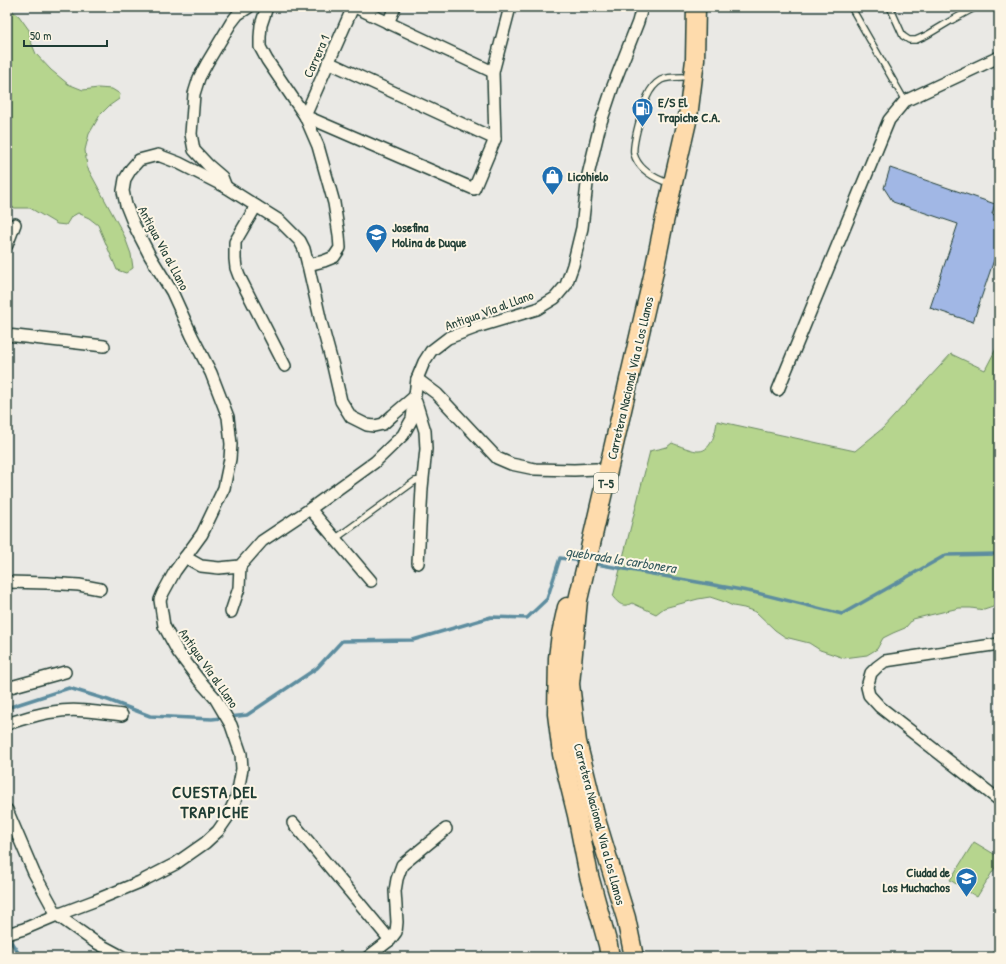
<svg xmlns="http://www.w3.org/2000/svg" width="1006" height="964" viewBox="0 0 1006 964" font-family="'Patrick Hand',sans-serif">
  <style>
    .green { fill: #b6d58e; stroke: #6a8961 }
    .lines { fill: none; stroke-linecap: round; stroke-linejoin: round }
    .stream { stroke: #5d8d9f; stroke-width: 3.5 }
    .building { fill: #a1b7e5; stroke: #1f3d34 }
    .service-casing { stroke: #1f3d34; stroke-width: 8 }
    .minor-casing { stroke: #1f3d34; stroke-width: 14 }
    .trunk-casing { stroke: #1f3d34; stroke-width: 21 }
    .service { stroke: #fcf5e5; stroke-width: 5.5 }
    .minor { stroke: #fcf5e5; stroke-width: 11 }
    .trunk { stroke: #fedbac; stroke-width: 18 }
    .labels { text-anchor: middle; dominant-baseline: central; stroke-width: 4; stroke-linejoin: round; paint-order: stroke }
    .shield { fill: #fcf5e5; stroke: #617469; stroke-width: 1 }
    .shield-label { font-size: 12px; font-weight: bold; fill: #1f3d34 }
    .street-label { font-size: 13px; fill: #1f3d34; stroke: #fcf5e5 }
    .poi-label { font-size: 13px; font-weight: bold; fill: #1f3d34; stroke: #fcf5e5; text-anchor: start }
    .water-label { font-size: 14px; font-style: italic; fill: #395e61; stroke: #fcf5e5 }
    .district-label { font-size: 17px; font-weight: bold; letter-spacing: 1px; fill: #1f3d34; stroke: #fcf5e5 }
  </style>
  <rect width="100%" height="100%" fill="#eae9e5"/>
  <filter id="ink" filterUnits="userSpaceOnUse"><feTurbulence type="fractalNoise" baseFrequency=".025" numOctaves="2"/><feDisplacementMap in="SourceGraphic" scale="8" xChannelSelector="R" yChannelSelector="G"/><feConvolveMatrix kernelMatrix="1 2 1 2 8 2 1 2 1" color-interpolation-filters="sRGB"/></filter>
  <g filter="url(#ink)">
    <g class="green">
      <path d="M7 7 19 16 29 30 31 42 36 54 51 70 68 84 83 90 98 88 112 89 120 94 119 99 109 106 100 115 89 134 85 150 87 167 124 235 131 254 133 268 126 273 117 270 98 225 89 218 78 213 71 217 66 225 57 224 30 208H15L7 205Z"/>
      <path d="M999 343V605L984 610 971 608H959L913 619 905 628 893 633 883 638 877 649 867 655 844 658 820 650 809 643 785 637 775 630 756 612 744 608 733 606 722 601 710 597 698 599 664 608C661 610 659 612 656 614L632 603C623 608 619 604 613 597L650 451C654 449 658 450 662 448L667 447 672 443C677 445 695 452 699 451 712 451 716 430 717 421L855 451 883 428 951 354 985 370Z"/>
      <path d="M974 842 999 857V861L977 897 950 880Z"/>
    </g>
    <g class="lines">
      <g class="stream">
        <path d="M591 563 753 592 842 614 946 555 999 554"/>
        <path d="M7 708 69 688 108 700 150 716 212 719 247 715 317 668 342 641 413 640 491 617 527 618 547 599 560 558 581 561"/>
        <path d="M7 936 21 957"/>
      </g>
    </g>
    <path class="building" d="M890 168 995 204 992 214 999 216V245L973 322 930 308 958 224 893 202 884 188Z"/>
    <g class="lines">
      <defs>
        <g id="service">
          <path d="M851 7 905 101"/>
          <path d="M890 7 903 36 909 40H916L927 35 952 20 976 7"/>
          <path d="M663 181C651 176 638 168 634 154 632 144 643 107 647 97 650 90 654 84 661 80 667 77 675 77 682 77"/>
          <path d="M335 539 415 481 423 480"/>
        </g>
        <g id="minor">
          <path d="M267 7 261 25 260 37V47L267 60 305 116 318 146 334 203 339 235 340 248 334 257 324 261 308 265"/>
          <path d="M353 7 305 116 474 189 495 139 493 72 510 7"/>
          <path d="M355 7 493 72"/>
          <path d="M388 23 395 7"/>
          <path d="M328 62 495 139"/>
          <path d="M226 187 222 177 208 165 194 150 191 134 194 94 199 78 207 63 231 23 238 14 249 7"/>
          <path d="M256 206 235 242V259L236 268 239 276 285 366"/>
          <path d="M7 245 15 224"/>
          <path d="M7 335 104 346"/>
          <path d="M417 379 437 394 497 458 511 464 535 469 574 470 596 469"/>
          <path d="M778 390 889 120 905 101 999 57"/>
          <path d="M416 402 425 431 426 449 422 488 418 563"/>
          <path d="M310 509 371 581"/>
          <path d="M185 557 201 566 219 568 240 566 262 541 310 509 375 462 403 435 412 419 417 379 424 362 431 351 448 338 480 326 537 309 555 298 566 285 573 265 582 228 588 175 600 125 613 86 638 22 642 7"/>
          <path d="M7 582 47 583 79 585 100 589"/>
          <path d="M231 612 239 588 240 566"/>
          <path d="M999 644 965 649 885 661 877 667 871 673 867 687 869 695 880 707 999 800"/>
          <path d="M7 688 65 672"/>
          <path d="M7 724C22 719 37 714 53 712 75 708 99 712 122 715"/>
          <path d="M7 810 34 873 57 915 95 942 123 957"/>
          <path d="M293 823 390 940"/>
          <path d="M7 934 24 929 57 915 94 901 140 882 175 864 205 843 218 831 227 818 237 796 242 769 241 754 231 725 215 698 199 680 178 652 164 626 160 600 163 593 175 571 202 534 224 488 230 459 231 444 228 417 211 373 192 336 172 292 150 256 134 225 126 205 123 191 125 179 131 169 139 160 158 155 179 163 226 187 280 221 300 241 304 249 308 265 321 322 333 366 341 401 351 417 367 425 374 426 383 424 393 415 414 397"/>
          <path d="M368 957 390 940 396 932 397 922 395 891 397 879 402 865 446 829"/>
        </g>
        <g id="trunk">
          <path d="M567 607 561 634 558 658 557 714 562 754 577 815 589 876 608 945 610 957"/>
          <path d="M634 957 626 918 597 823 582 762 577 742 570 684 578 600 653 276 664 222 688 117 695 60 696 7"/>
        </g>
      </defs>
      <use href="#service" class="service-casing"/>
      <use href="#minor" class="minor-casing"/>
      <use href="#trunk" class="trunk-casing"/>
      <use href="#service" class="service"/>
      <use href="#minor" class="minor"/>
      <use href="#trunk" class="trunk"/>
    </g>
  </g>
  <defs>
    <symbol id="fuel-pin" viewBox="-11 -11 22 30"><path d="M0 17L-7.5 6A9.5 9.5 0 1 1 7.5 6Z" fill="#1f6fb2" stroke="#fcf5e5"/><path d="M-5.5-6h7V0h2V4h1.3V-2.5L3-4.5l.8-.8L6-3V5H2.5V1h-1V6h-7ZM-4.2-4.7v3.2H.2V-4.7Z" fill="#fff"/></symbol>
    <symbol id="shop-pin" viewBox="-11 -11 22 30"><path d="M0 17L-7.5 6A9.5 9.5 0 1 1 7.5 6Z" fill="#1f6fb2" stroke="#fcf5e5"/><path d="M-5-2.5h2.3a2.7 3.5 0 0 1 5.4 0H5L5.5 6h-11ZM-1.5-2.5h3a1.5 2.3 0 0 0-3 0Z" fill="#fff"/></symbol>
    <symbol id="school-pin" viewBox="-11 -11 22 30"><path d="M0 17L-7.5 6A9.5 9.5 0 1 1 7.5 6Z" fill="#1f6fb2" stroke="#fcf5e5"/><path d="M0-5L7-2L0 1L-7-2ZM-4 1L0 2.5L4 1V4Q0 6-4 4Z" fill="#fff"/></symbol>
  </defs>
  <g fill-rule="evenodd">
    <use href="#fuel-pin" x="630" y="96" width="25" height="34"/>
    <use href="#shop-pin" x="540" y="164" width="25" height="34"/>
    <use href="#school-pin" x="364" y="222" width="25" height="34"/>
    <use href="#school-pin" x="954" y="866" width="25" height="34"/>
  </g>
  <g class="labels">
    <rect class="shield" x="594" y="473" width="24" height="20" rx="3"/>
    <g class="shield-label">
      <text x="606" y="483">T-5</text>
    </g>
    <g class="street-label">
      <text transform="translate(316 56) rotate(-66)">Carrera 1</text>
      <text transform="translate(164 248) rotate(62)">Antigua Vía al Llano</text>
      <text transform="translate(489 310) rotate(-20)">Antigua Vía al Llano</text>
      <text transform="translate(630 378) rotate(-77)">Carretera Nacional Vía a Los Llanos</text>
      <text transform="translate(209 668) rotate(55)">Antigua Vía al Llano</text>
      <text transform="translate(600 824) rotate(75)">Carretera Nacional Vía a Los Llanos</text>
    </g>
    <g class="poi-label">
      <text x="658" y="102">E/S El<tspan x="658" dy="15">Trapiche C.A.</tspan></text>
      <text x="568" y="176">Licohielo</text>
      <text x="392" y="227">Josefina<tspan x="392" dy="15">Molina de Duque</tspan></text>
      <text x="950" y="872" text-anchor="end">Ciudad de<tspan x="950" dy="15">Los Muchachos</tspan></text>
    </g>
    <g class="water-label">
      <text transform="translate(621 559) rotate(9)">quebrada la carbonera</text>
    </g>
    <g class="district-label">
      <text x="215" y="791">CUESTA DEL<tspan x="215" dy="20">TRAPICHE</tspan></text>
    </g>
  </g>
  <rect width="1006" height="964" fill="none" stroke="#fcf5e5" stroke-width="24"/>
  <rect x="12" y="12" width="982" height="940" fill="none" stroke="#1f3d34" stroke-width="1.5" filter="url(#ink)"/>
  <path d="M24 40v6h83v-6" fill="none" stroke="#1f3d34" stroke-width="2"/>
  <text x="30" y="40" font-size="12" fill="#1f3d34" stroke="#fcf5e5" stroke-width="3" paint-order="stroke">50 m</text>
</svg>
